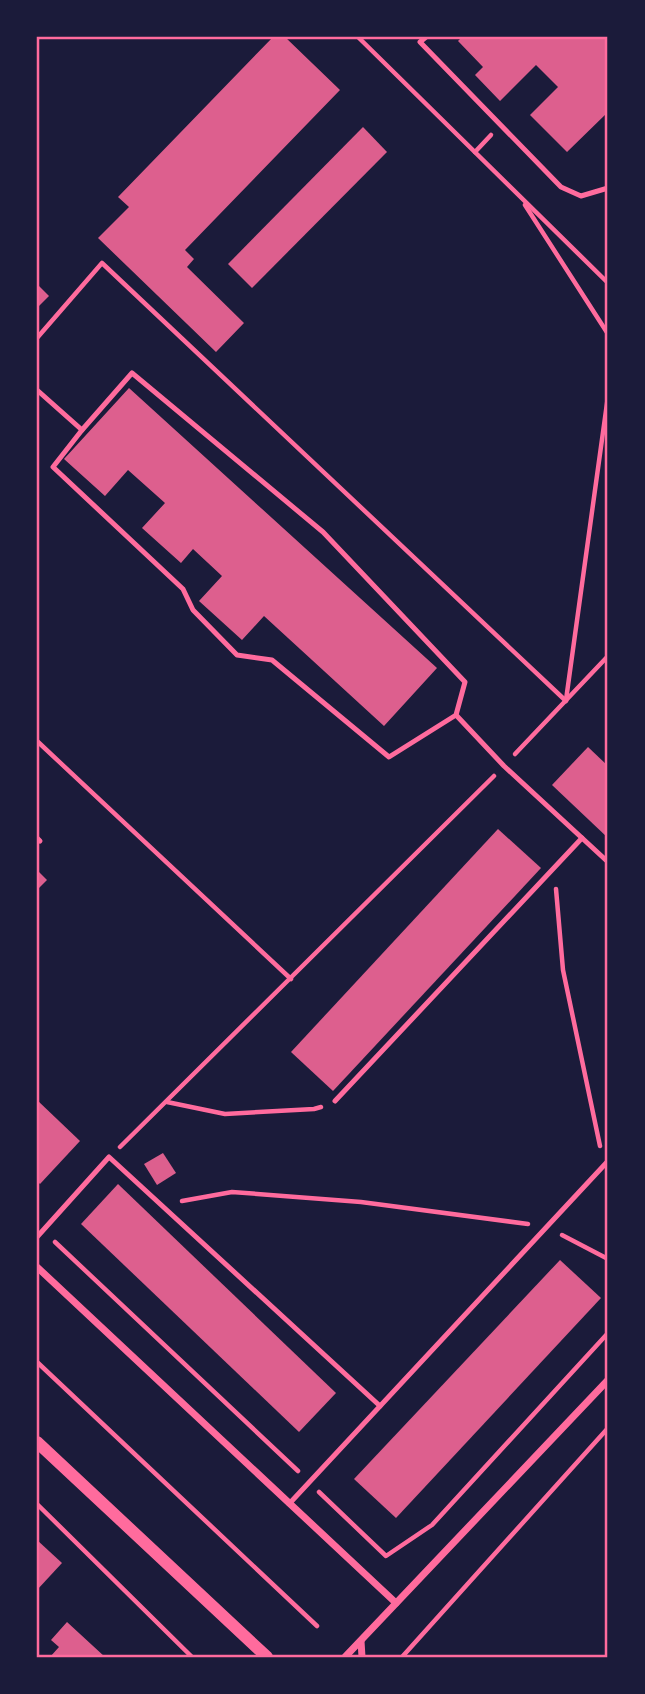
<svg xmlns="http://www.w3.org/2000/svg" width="645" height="1694" viewBox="0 0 645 1694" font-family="'Fira Sans Condensed',sans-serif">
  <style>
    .building { fill: #dd5f8e }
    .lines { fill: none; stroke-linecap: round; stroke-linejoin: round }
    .path { stroke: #ff6b9d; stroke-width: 4.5 }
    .service { stroke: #ff6b9d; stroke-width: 5 }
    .minor { stroke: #ff6b9d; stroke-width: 7 }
    .tertiary { stroke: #ff6b9d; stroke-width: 12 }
    .neatline { fill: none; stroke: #ff6b9d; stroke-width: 2.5 }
  </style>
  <rect width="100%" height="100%" fill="#1b1b3a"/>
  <g class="building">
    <path d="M273 37H285L340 90 185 250 194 259 187 267 244 323 216 352 98 238 129 207 118 197Z"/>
    <path d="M462 37H608V112L567 152 530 115 558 87 536 65 500 101 475 75 483 67 458 41Z"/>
    <path d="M363 127 387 152 252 288 228 264Z"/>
    <path d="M37 284 49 296 37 308Z"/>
    <path d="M129 388 437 668 384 726 264 616 242 640 199 601 222 576 193 549 181 563 142 528 165 503 128 470 105 496 64 459Z"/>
    <path d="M588 747 608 766V838L552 785Z"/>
    <path d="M498 829 541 868 333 1091 291 1052Z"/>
    <path d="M37 870 47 880 37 890Z"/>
    <path d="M37 1100 80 1141 40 1184 37 1181Z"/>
    <path d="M163 1153 176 1173 157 1185 144 1164Z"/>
    <path d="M118 1184 336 1393 299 1432 81 1224Z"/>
    <path d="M560 1260 601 1298 396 1518 354 1479Z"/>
    <path d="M37 1540 62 1563 37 1590Z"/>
    <path d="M67 1622 105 1657H50L59 1647 51 1640Z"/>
  </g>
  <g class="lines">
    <g class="path">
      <path d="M358 37 608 283"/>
      <path d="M475 152 491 135"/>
      <path d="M525 205 608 334"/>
      <path d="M37 338 102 263 566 701"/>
      <path d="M566 700 608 396"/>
      <path d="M37 741 291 979"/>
      <path d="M515 754 608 656"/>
      <path d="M556 889 563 970 600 1146"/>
      <path d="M167 1102 225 1114 314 1109 321 1107"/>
      <path d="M120 1147 494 776"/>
      <path d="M182 1201 232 1192 361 1202 528 1224"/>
      <path d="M562 1235 608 1259"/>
      <path d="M55 1242 298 1471"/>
      <path d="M37 1362 317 1626"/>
      <path d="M319 1492 386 1556 432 1525 608 1333"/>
      <path d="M37 1504 192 1657"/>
      <path d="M402 1657 608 1428"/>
    </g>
    <g class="service">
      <path d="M426 37 420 42 561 187 581 196 608 188"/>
      <path d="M132 373 323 532 465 682 456 715 389 757 272 660 237 655 193 610 183 589 53 467 82 430Z"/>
      <path d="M37 390 82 430"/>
      <path d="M456 715 504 766 608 862"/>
      <path d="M37 838 40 841"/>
      <path d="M335 1101 582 838"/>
      <path d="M37 1237 109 1157 380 1406"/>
      <path d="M289 1504 608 1161"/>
    </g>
    <g class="minor">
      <path d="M37 1267 396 1603"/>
      <path d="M361 1641 362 1657"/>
      <path d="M345 1657 608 1380"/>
    </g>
    <path class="tertiary" d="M37 1442 267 1657"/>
  </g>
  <rect width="645" height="1694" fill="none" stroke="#1b1b3a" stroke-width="77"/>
  <rect x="38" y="38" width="568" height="1618" class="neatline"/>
</svg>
